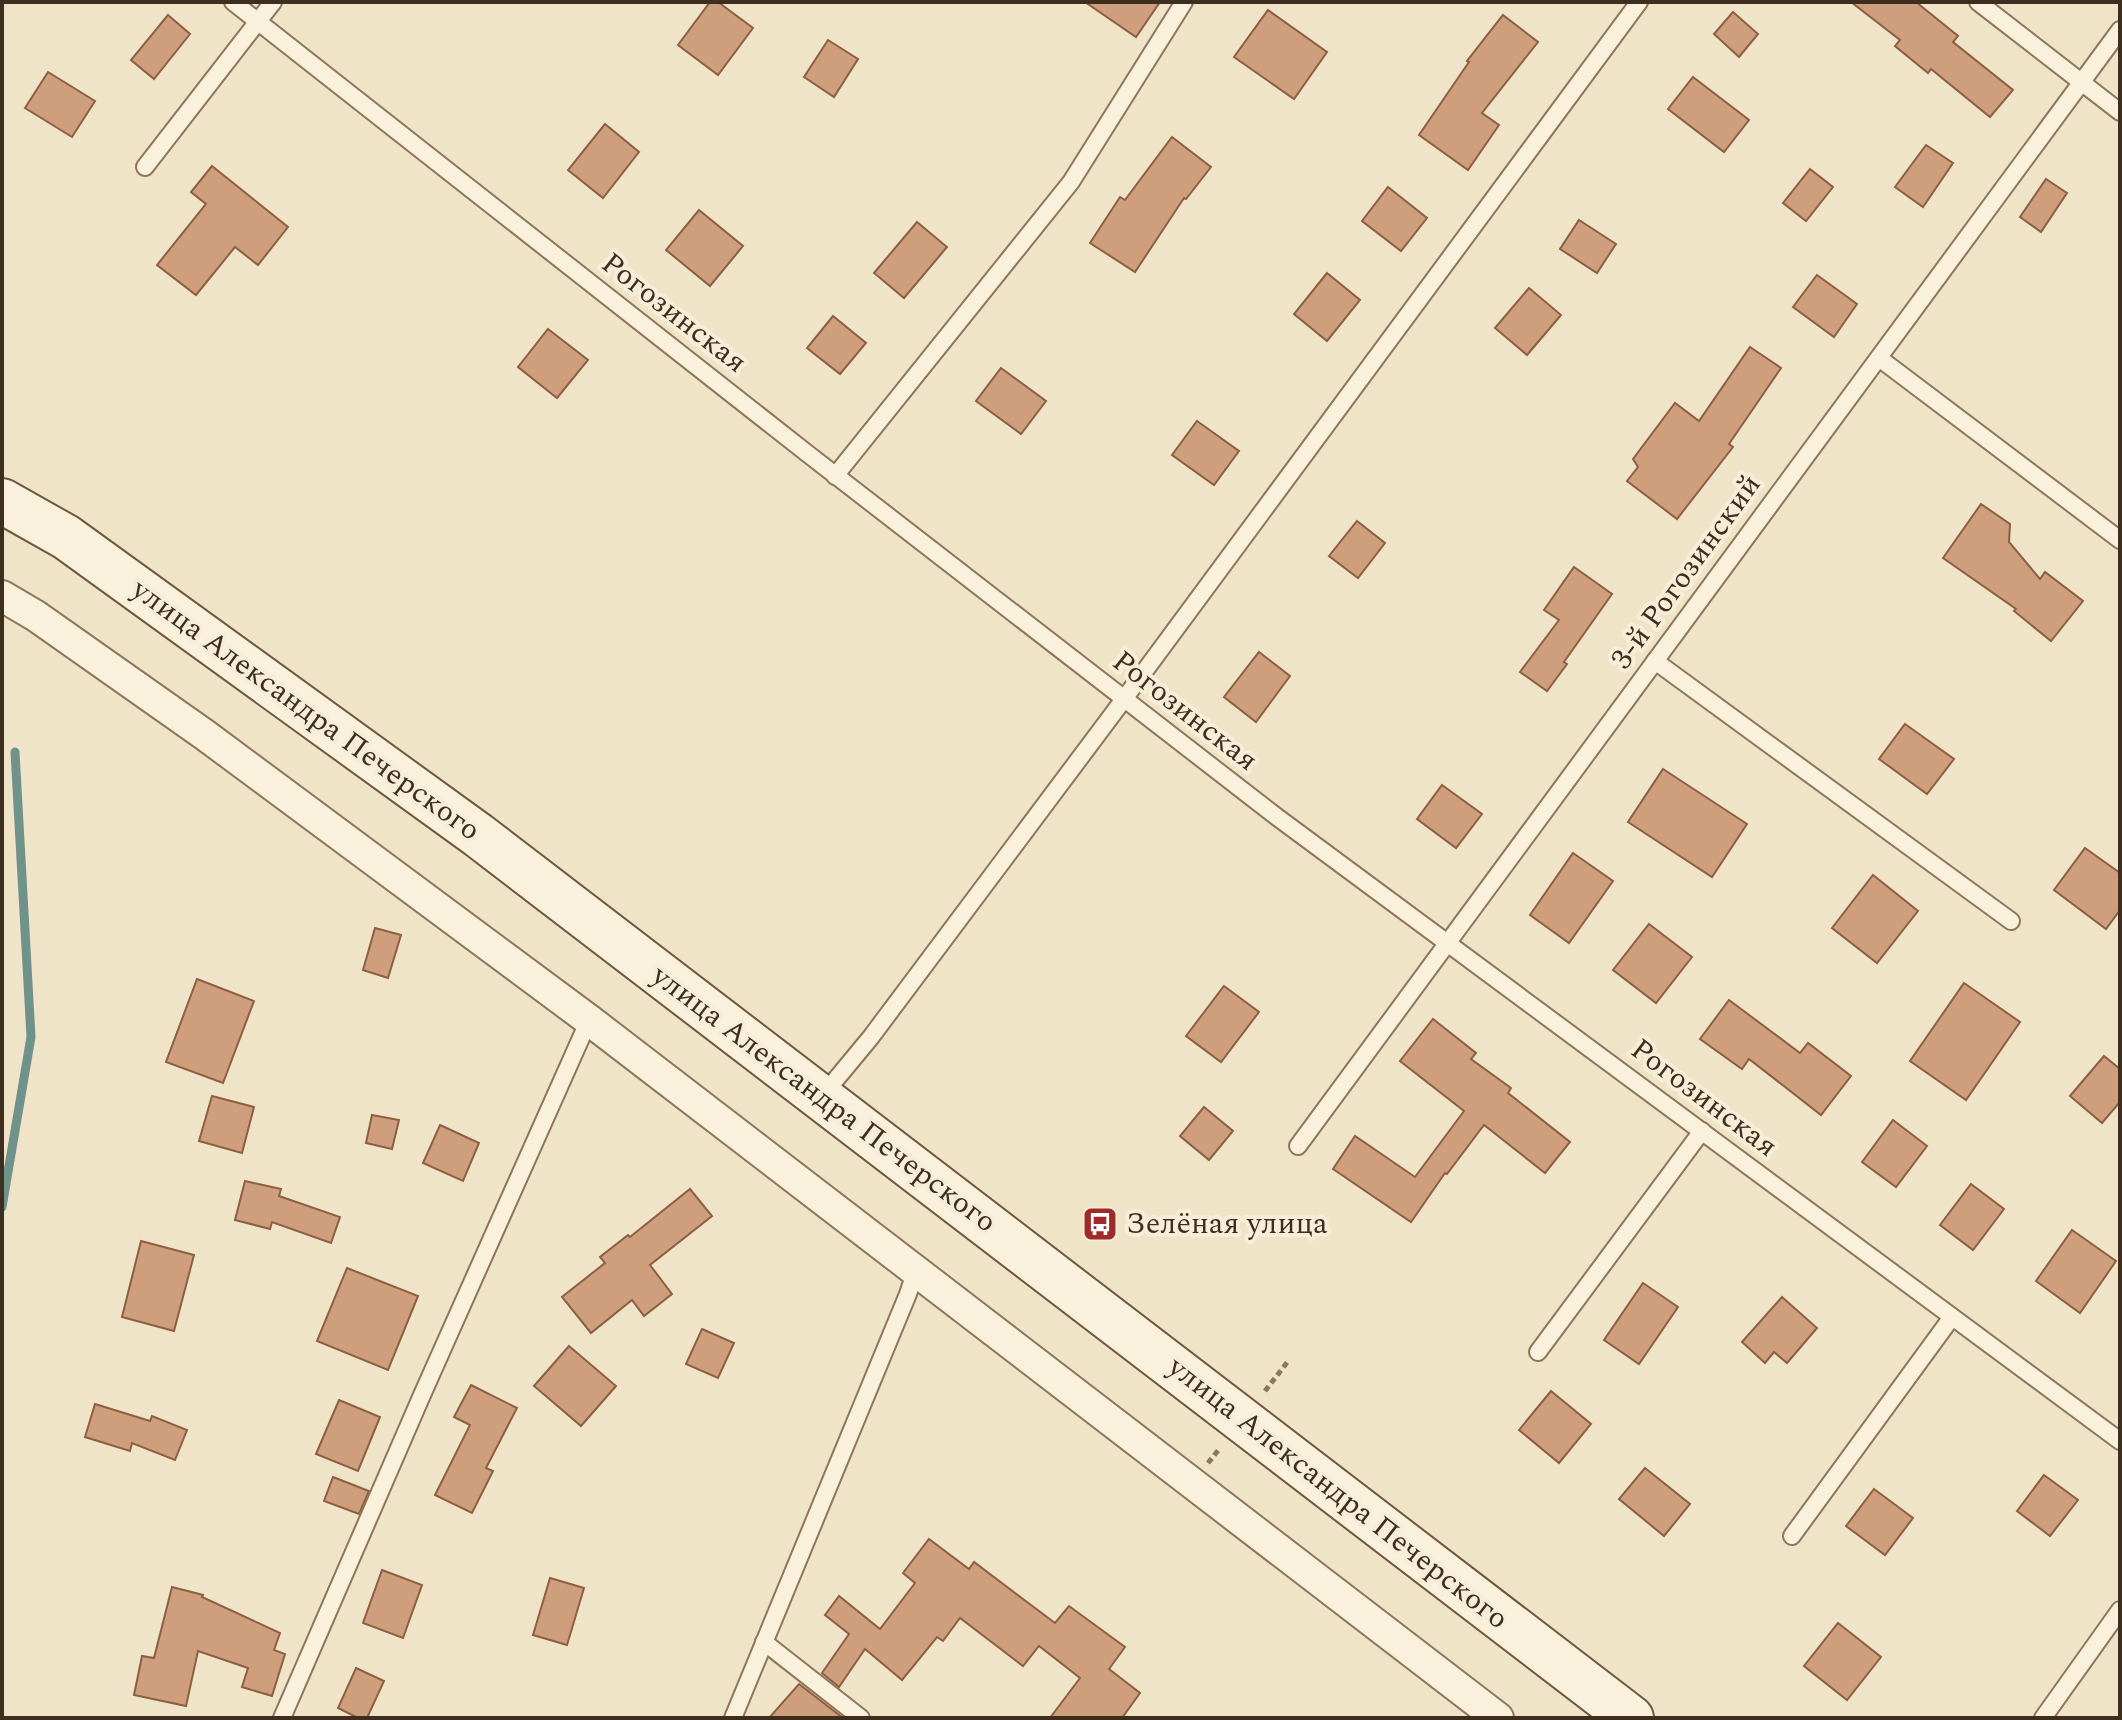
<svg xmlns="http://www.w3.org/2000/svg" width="2122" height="1720" viewBox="0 0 2122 1720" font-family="Spectral,serif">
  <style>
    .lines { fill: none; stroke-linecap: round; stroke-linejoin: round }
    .stream { stroke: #6f938a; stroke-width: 9 }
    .building { fill: #cf9f7d; stroke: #8d5f41; stroke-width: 2 }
    .service-casing { stroke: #8d765c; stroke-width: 20 }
    .minor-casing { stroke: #8d765c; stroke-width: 34 }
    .secondary-casing { stroke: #6f573f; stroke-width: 48 }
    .path { stroke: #8d765c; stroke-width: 5; stroke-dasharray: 6 4; stroke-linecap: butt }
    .service { stroke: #faf1dc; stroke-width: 16 }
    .minor { stroke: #faf1dc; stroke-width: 30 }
    .secondary { stroke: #faf1dc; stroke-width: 44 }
    .labels { text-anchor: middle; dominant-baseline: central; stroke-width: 8; stroke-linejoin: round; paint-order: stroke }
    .street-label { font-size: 30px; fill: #3d2e20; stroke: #f7eed8 }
    .poi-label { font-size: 30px; fill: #3d2e20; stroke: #f7eed8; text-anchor: start }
  </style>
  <rect width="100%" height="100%" fill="#f0e4c8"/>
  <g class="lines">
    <path class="stream" d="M2 1207 31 1037 15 752"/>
  </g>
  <g class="building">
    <path d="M710 2H718L753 28 718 75 678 45Z"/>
    <path d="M1085 2H1160L1136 37Z"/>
    <path d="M1851 2H1916L1958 36 1953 42 2013 90 1990 117 1931 69 1928 73 1895 46 1900 40Z"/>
    <path d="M1268 10 1327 52 1294 99 1234 57Z"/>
    <path d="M1733 12 1758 34 1739 57 1714 34Z"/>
    <path d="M168 15 190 34 154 79 131 60Z"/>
    <path d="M1503 15 1538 42 1482 113 1499 125 1468 170 1419 135 1469 62 1467 61Z"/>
    <path d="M828 40 858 59 834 97 804 77Z"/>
    <path d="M48 72 95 101 72 137 25 108Z"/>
    <path d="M1693 77 1749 120 1724 152 1668 109Z"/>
    <path d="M605 124 639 152 603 198 568 170Z"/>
    <path d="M1172 137 1211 167 1186 199 1184 198 1135 272 1090 243 1120 197 1125 200Z"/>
    <path d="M1926 145 1953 163 1923 207 1895 187Z"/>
    <path d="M212 166 288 227 258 265 235 247 196 295 157 265 206 204 191 192Z"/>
    <path d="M1810 169 1833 187 1806 221 1783 203Z"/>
    <path d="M2046 179 2067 193 2041 232 2020 217Z"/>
    <path d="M1388 187 1427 218 1401 251 1362 221Z"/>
    <path d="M699 210 743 246 710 286 666 250Z"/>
    <path d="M1579 220 1616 244 1597 273 1560 249Z"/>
    <path d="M917 222 947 247 904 298 874 273Z"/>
    <path d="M1327 273 1360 300 1327 341 1294 314Z"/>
    <path d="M1817 275 1857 304 1834 337 1793 307Z"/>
    <path d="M1529 288 1561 315 1527 355 1495 328Z"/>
    <path d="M833 316 866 343 840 374 807 348Z"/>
    <path d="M548 329 588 360 557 398 518 367Z"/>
    <path d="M1750 347 1781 368 1729 444 1733 447 1677 519 1627 481 1638 467 1633 459 1675 403 1699 421Z"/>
    <path d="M1001 368 1046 401 1021 434 976 401Z"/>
    <path d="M1197 421 1239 451 1214 485 1172 455Z"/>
    <path d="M1981 504 2010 524 2009 542 2040 579 2045 572 2083 601 2051 641 2014 611 2016 609 1943 558Z"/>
    <path d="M1357 521 1385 543 1358 578 1329 556Z"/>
    <path d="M1574 567 1612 594 1564 662 1567 664 1547 691 1520 672 1559 620 1544 610Z"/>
    <path d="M1259 652 1290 676 1256 722 1224 697Z"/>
    <path d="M1905 724 1954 759 1927 794 1879 759Z"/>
    <path d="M1663 769 1747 824 1712 877 1628 822Z"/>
    <path d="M1442 785 1482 814 1456 848 1417 819Z"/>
    <path d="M2085 848 2120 873V910L2106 929 2054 890Z"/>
    <path d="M1573 853 1613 881 1569 943 1530 915Z"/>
    <path d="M1873 875 1918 911 1877 963 1832 928Z"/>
    <path d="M1649 924 1692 957 1656 1003 1613 970Z"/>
    <path d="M375 928 401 935 388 978 363 970Z"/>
    <path d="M197 979 254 1001 223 1083 166 1062Z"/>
    <path d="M1964 983 2020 1022 1966 1100 1910 1061Z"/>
    <path d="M1224 986 1259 1012 1221 1062 1186 1036Z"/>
    <path d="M1729 1000 1800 1053 1808 1043 1851 1076 1821 1115 1749 1059 1742 1069 1700 1039Z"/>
    <path d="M1433 1019 1476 1053 1471 1059 1511 1088 1508 1093 1570 1142 1545 1173 1484 1125 1447 1174 1445 1173 1411 1222 1333 1169 1355 1136 1415 1177 1464 1111 1400 1061Z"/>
    <path d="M2104 1056 2120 1069V1102L2102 1123 2070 1096Z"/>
    <path d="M212 1096 254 1107 242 1153 199 1141Z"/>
    <path d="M1204 1107 1233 1131 1209 1160 1180 1136Z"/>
    <path d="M372 1115 399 1120 392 1149 366 1143Z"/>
    <path d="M1893 1120 1927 1146 1896 1187 1862 1162Z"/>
    <path d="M440 1125 479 1143 463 1181 423 1163Z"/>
    <path d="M245 1181 281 1189 279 1196 340 1217 331 1243 272 1222 270 1229 235 1220Z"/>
    <path d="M1971 1184 2004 1209 1973 1250 1940 1225Z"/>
    <path d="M690 1189 712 1216 650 1265 672 1294 644 1316 632 1300 591 1333 562 1297 605 1263 600 1257 628 1235 630 1237Z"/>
    <path d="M2072 1230 2116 1261 2080 1313 2036 1281Z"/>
    <path d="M141 1241 194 1255 174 1331 122 1317Z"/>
    <path d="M347 1268 418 1296 388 1370 317 1341Z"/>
    <path d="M1643 1283 1678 1307 1639 1364 1604 1340Z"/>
    <path d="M1782 1297 1817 1328 1787 1363 1774 1352 1765 1363 1742 1342Z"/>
    <path d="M702 1329 734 1343 718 1378 686 1364Z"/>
    <path d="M569 1346 616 1386 581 1426 534 1386Z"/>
    <path d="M471 1385 517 1408 486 1468 493 1471 472 1513 435 1495 470 1425 454 1417Z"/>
    <path d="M1551 1391 1591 1424 1559 1463 1519 1430Z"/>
    <path d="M339 1400 380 1417 358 1471 316 1454Z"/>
    <path d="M95 1404 150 1421 152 1416 187 1430 175 1460 132 1443 130 1451 85 1437Z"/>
    <path d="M1645 1468 1690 1504 1664 1536 1619 1499Z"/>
    <path d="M2044 1475 2078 1500 2050 1536 2017 1511Z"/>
    <path d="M333 1477 369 1491 359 1514 324 1501Z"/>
    <path d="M1874 1489 1913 1518 1885 1555 1846 1526Z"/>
    <path d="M929 1539 969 1569 974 1562 1055 1623 1069 1606 1125 1647 1109 1669 1140 1693 1122 1718H1050L1080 1678 1039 1646 1023 1666 960 1618 943 1641 937 1637 902 1680 865 1649 839 1687 822 1673 849 1634 825 1615 839 1596 880 1629 915 1583 903 1573Z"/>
    <path d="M382 1570 422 1585 403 1638 363 1623Z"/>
    <path d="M550 1578 584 1588 567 1645 533 1635Z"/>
    <path d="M172 1587 203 1595 202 1597 280 1633 274 1650 285 1654 272 1696 242 1687 248 1668 198 1651 186 1706 134 1695 142 1656 154 1658Z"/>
    <path d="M1838 1623 1881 1657 1847 1700 1804 1666Z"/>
    <path d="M356 1668 384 1681 367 1718H358L338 1708Z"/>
    <path d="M799 1684 843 1718H769Z"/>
  </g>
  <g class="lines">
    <defs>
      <g id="service">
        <path d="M233 2 808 454 1277 817 2120 1441"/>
        <path d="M1978 2 2120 112"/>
        <path d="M145 167 273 2"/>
        <path d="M1879 358 2120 540"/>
        <path d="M835 476 1071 182 1184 2"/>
        <path d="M1655 661 2011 921"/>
        <path d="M823 1095 871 1037 1124 699 1639 2"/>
        <path d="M1298 1146 2120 30"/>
        <path d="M1538 1352 1702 1131"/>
        <path d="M1792 1536 1952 1317"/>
        <path d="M764 1642 861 1718"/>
        <path d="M282 1718 422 1395 589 1020"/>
        <path d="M733 1718 908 1294 916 1270"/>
        <path d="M2043 1718 2120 1610"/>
      </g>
      <path id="minor" d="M2 596 36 616 205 735 589 1020 1498 1718"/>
      <path id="secondary" d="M2 501 66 537 478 835 1631 1718"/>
    </defs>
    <use href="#service" class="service-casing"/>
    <use href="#minor" class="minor-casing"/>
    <use href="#secondary" class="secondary-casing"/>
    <g class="path">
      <path d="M1265 1391 1289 1360"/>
      <path d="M1208 1463 1220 1448"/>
    </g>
    <use href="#service" class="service"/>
    <use href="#minor" class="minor"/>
    <use href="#secondary" class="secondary"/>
  </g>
  <defs>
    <symbol id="bus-square" viewBox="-11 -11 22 22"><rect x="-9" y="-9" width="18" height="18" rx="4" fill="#9e2a2b" stroke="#f7eed8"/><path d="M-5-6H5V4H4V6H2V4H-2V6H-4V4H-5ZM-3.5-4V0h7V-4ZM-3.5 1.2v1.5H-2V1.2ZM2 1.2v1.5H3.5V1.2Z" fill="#fff"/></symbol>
  </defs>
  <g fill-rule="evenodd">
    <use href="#bus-square" x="1080" y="1204" width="40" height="40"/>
  </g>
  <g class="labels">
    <g class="street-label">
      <text transform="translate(674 313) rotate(38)">Рогозинская</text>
      <text transform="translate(1686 572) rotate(-54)">3-й Рогозинский</text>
      <text transform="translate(306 710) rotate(36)">улица Александра Печерского</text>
      <text transform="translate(1185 711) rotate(38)">Рогозинская</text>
      <text transform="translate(1704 1098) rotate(37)">Рогозинская</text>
      <text transform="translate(824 1099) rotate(37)">улица Александра Печерского</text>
      <text transform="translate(1338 1493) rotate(38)">улица Александра Печерского</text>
    </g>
    <g class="poi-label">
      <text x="1126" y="1224">Зелёная улица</text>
    </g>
  </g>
  <rect width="2122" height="1720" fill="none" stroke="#3d2e20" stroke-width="8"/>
</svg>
